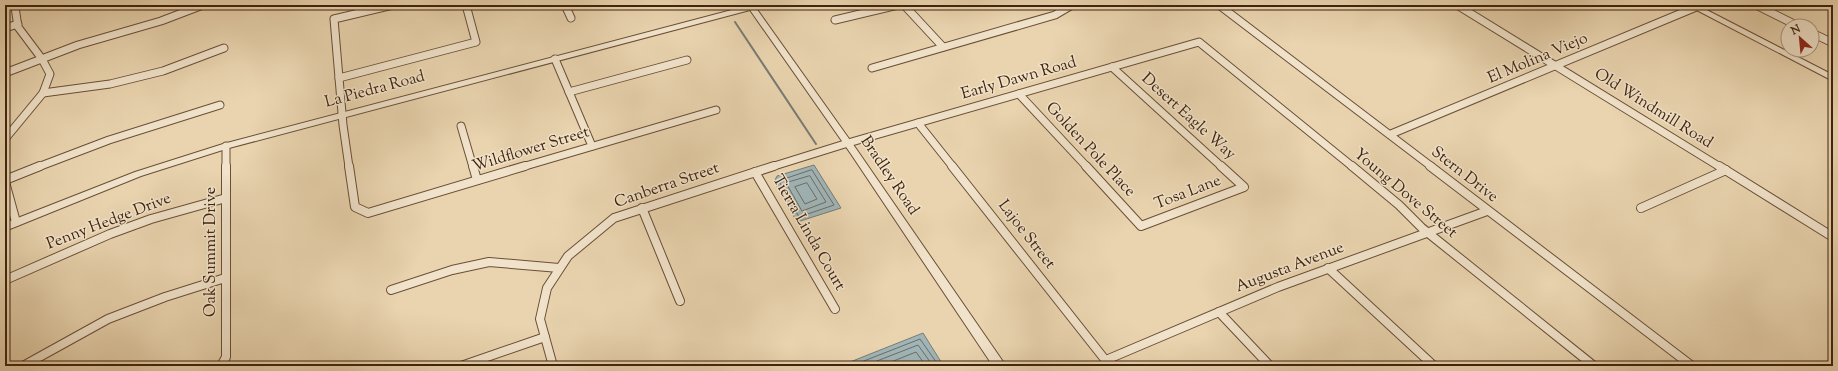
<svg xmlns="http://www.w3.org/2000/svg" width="1838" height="371" viewBox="0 0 1838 371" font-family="'Sorts Mill Goudy',serif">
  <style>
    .water { fill: #9fb5b8; stroke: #797b74 }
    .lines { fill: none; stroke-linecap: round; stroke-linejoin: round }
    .shore { stroke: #6f6c63; stroke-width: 1 }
    .stream { stroke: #797b74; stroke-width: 2 }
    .minor-far1-casing { stroke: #6a4f36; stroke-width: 9 }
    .minor-casing { stroke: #6a4f36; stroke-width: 10 }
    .tertiary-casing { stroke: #6a4f36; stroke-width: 2 }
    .minor-far1 { stroke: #f1e3cb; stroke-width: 7 }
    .minor { stroke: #f1e3cb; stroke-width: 8 }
    .tertiary { fill: #f1e3cb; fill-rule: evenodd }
    .labels { text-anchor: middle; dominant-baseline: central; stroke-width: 3; stroke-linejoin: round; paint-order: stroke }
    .street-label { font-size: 16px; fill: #3f230e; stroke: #f1e3cb }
  </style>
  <rect width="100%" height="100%" fill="#e9d4af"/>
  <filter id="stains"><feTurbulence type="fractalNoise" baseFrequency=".005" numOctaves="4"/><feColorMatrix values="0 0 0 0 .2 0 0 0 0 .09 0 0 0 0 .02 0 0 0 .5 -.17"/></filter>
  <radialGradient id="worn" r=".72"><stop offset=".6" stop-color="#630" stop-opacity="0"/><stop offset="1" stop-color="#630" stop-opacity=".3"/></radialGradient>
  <g class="water">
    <path d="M814 165 841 208 797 222 774 182 777 176Z"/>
    <path d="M923 333 943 365 941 366H840Z"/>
  </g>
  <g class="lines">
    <g class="shore">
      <path d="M812 170 834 205 799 217 779 181Z"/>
      <path d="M810 176 826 202 802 211 786 183Z"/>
      <path d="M807 183 817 199 805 204 795 187Z"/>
      <path d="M851 366 920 339 939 366"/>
      <path d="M864 366 918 345 933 366"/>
      <path d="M881 366 916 352 926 366"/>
    </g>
    <path class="stream" d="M735 22 816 144"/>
    <defs>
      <g id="minor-far1">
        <path d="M565 5 571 18"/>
        <path d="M904 5 943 47"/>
        <path d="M1219 5 1432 167"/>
        <path d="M1457 5 1720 167"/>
        <path d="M1756 5 1798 26"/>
        <path d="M835 20 898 5"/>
        <path d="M5 28 18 24"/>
        <path d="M1812 33 1833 43"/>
        <path d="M555 59 592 146"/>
        <path d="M1112 67 1222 167"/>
        <path d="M872 68 1055 15 1072 5"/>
        <path d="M5 73 78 45 161 21 203 5"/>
        <path d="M339 78 476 42 466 5"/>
        <path d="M569 92 687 60"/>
        <path d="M43 93 110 84 163 71 224 48"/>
        <path d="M1019 94 1087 167"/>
        <path d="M918 123 953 167"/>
        <path d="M461 126 473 167"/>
        <path d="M1391 134 1701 5"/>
        <path d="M5 139 43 93 50 74 42 59 18 27 15 7 17 5"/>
        <path d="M226 146V167"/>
        <path d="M38 167 109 140 220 105"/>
        <path d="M349 167 343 125 334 19 393 5"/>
        <path d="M522 167 716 110"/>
        <path d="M771 167 848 143 1199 42 1353 167"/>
      </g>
      <g id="minor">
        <path d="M349 166 355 207 368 213 525 166"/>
        <path d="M473 166 477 180"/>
        <path d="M952 166 1110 366"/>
        <path d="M1086 166 1141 226 1244 187 1221 166"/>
        <path d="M1352 166 1399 205 1422 228 1594 366"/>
        <path d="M1430 166 1692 366"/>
        <path d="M1719 166 1833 237"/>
        <path d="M755 172 835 309"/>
        <path d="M5 180 40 166"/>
        <path d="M5 182 16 222"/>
        <path d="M642 208 680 301"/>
        <path d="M1641 208 1726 170"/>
        <path d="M1328 268 1434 366"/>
        <path d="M5 280 110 234 151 219 226 198"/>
        <path d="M391 290 452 270 489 262 559 268"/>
        <path d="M1219 312 1270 366"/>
        <path d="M1106 360 1278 287 1487 211"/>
        <path d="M23 366 108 319 165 297 225 278"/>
        <path d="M221 366 226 357V166"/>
        <path d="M461 366 545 337"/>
        <path d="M553 366 540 319 547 288 568 256 614 218 774 166"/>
      </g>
      <g id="tertiary">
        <path d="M746 5H764L756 8 857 150 1006 366H993L851 154 750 10 229 148 141 176 5 231V223L135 172 223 144 747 6Z"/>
        <path d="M1687 5H1697L1833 75V81Z"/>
      </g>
    </defs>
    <use href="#minor-far1" class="minor-far1-casing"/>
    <use href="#minor" class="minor-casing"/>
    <use href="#tertiary" class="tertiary-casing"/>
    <use href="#minor-far1" class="minor-far1"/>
    <use href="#minor" class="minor"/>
    <use href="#tertiary" class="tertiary"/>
  </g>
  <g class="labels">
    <g class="street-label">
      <text transform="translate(1538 59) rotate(-23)">El Molina Viejo</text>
      <text transform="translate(1019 79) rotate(-16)">Early Dawn Road</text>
      <text transform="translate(375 90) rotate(-15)">La Piedra Road</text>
      <text transform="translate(1653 109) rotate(32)">Old Windmill Road</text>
      <text transform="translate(1188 117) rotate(42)">Desert Eagle Way</text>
      <text transform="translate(531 150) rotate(-17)">Wildflower Street</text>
      <text transform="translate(1090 150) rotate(47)">Golden Pole Place</text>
      <text transform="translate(1464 175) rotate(38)">Stern Drive</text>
      <text transform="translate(889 176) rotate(56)">Bradley Road</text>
      <text transform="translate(667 186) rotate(-19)">Canberra Street</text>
      <text transform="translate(1188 193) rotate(-21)">Tosa Lane</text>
      <text transform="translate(1405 194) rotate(40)">Young Dove Street</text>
      <text transform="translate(109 222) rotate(-21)">Penny Hedge Drive</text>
      <text transform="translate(808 233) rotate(60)">Tierra Linda Court</text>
      <text transform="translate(1026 235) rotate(52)">Lajoe Street</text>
      <text transform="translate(211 252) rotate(-90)">Oak Summit Drive</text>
      <text transform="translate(1290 268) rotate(-21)">Augusta Avenue</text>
    </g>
  </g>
  <rect width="1838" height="371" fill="none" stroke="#e9d4af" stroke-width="20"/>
  <rect x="6" y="6" width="1826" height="359" fill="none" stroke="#3f230e" stroke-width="2"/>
  <rect x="10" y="10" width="1818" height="351" fill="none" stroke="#3f230e"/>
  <g transform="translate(1800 38) rotate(333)"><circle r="19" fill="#f1e3cb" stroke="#aa967f"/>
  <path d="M0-3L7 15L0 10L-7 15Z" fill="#8f2418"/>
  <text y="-6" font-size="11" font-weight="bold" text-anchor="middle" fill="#3f230e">N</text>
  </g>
  <rect width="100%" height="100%" filter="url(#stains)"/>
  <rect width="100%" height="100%" fill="url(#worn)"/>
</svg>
